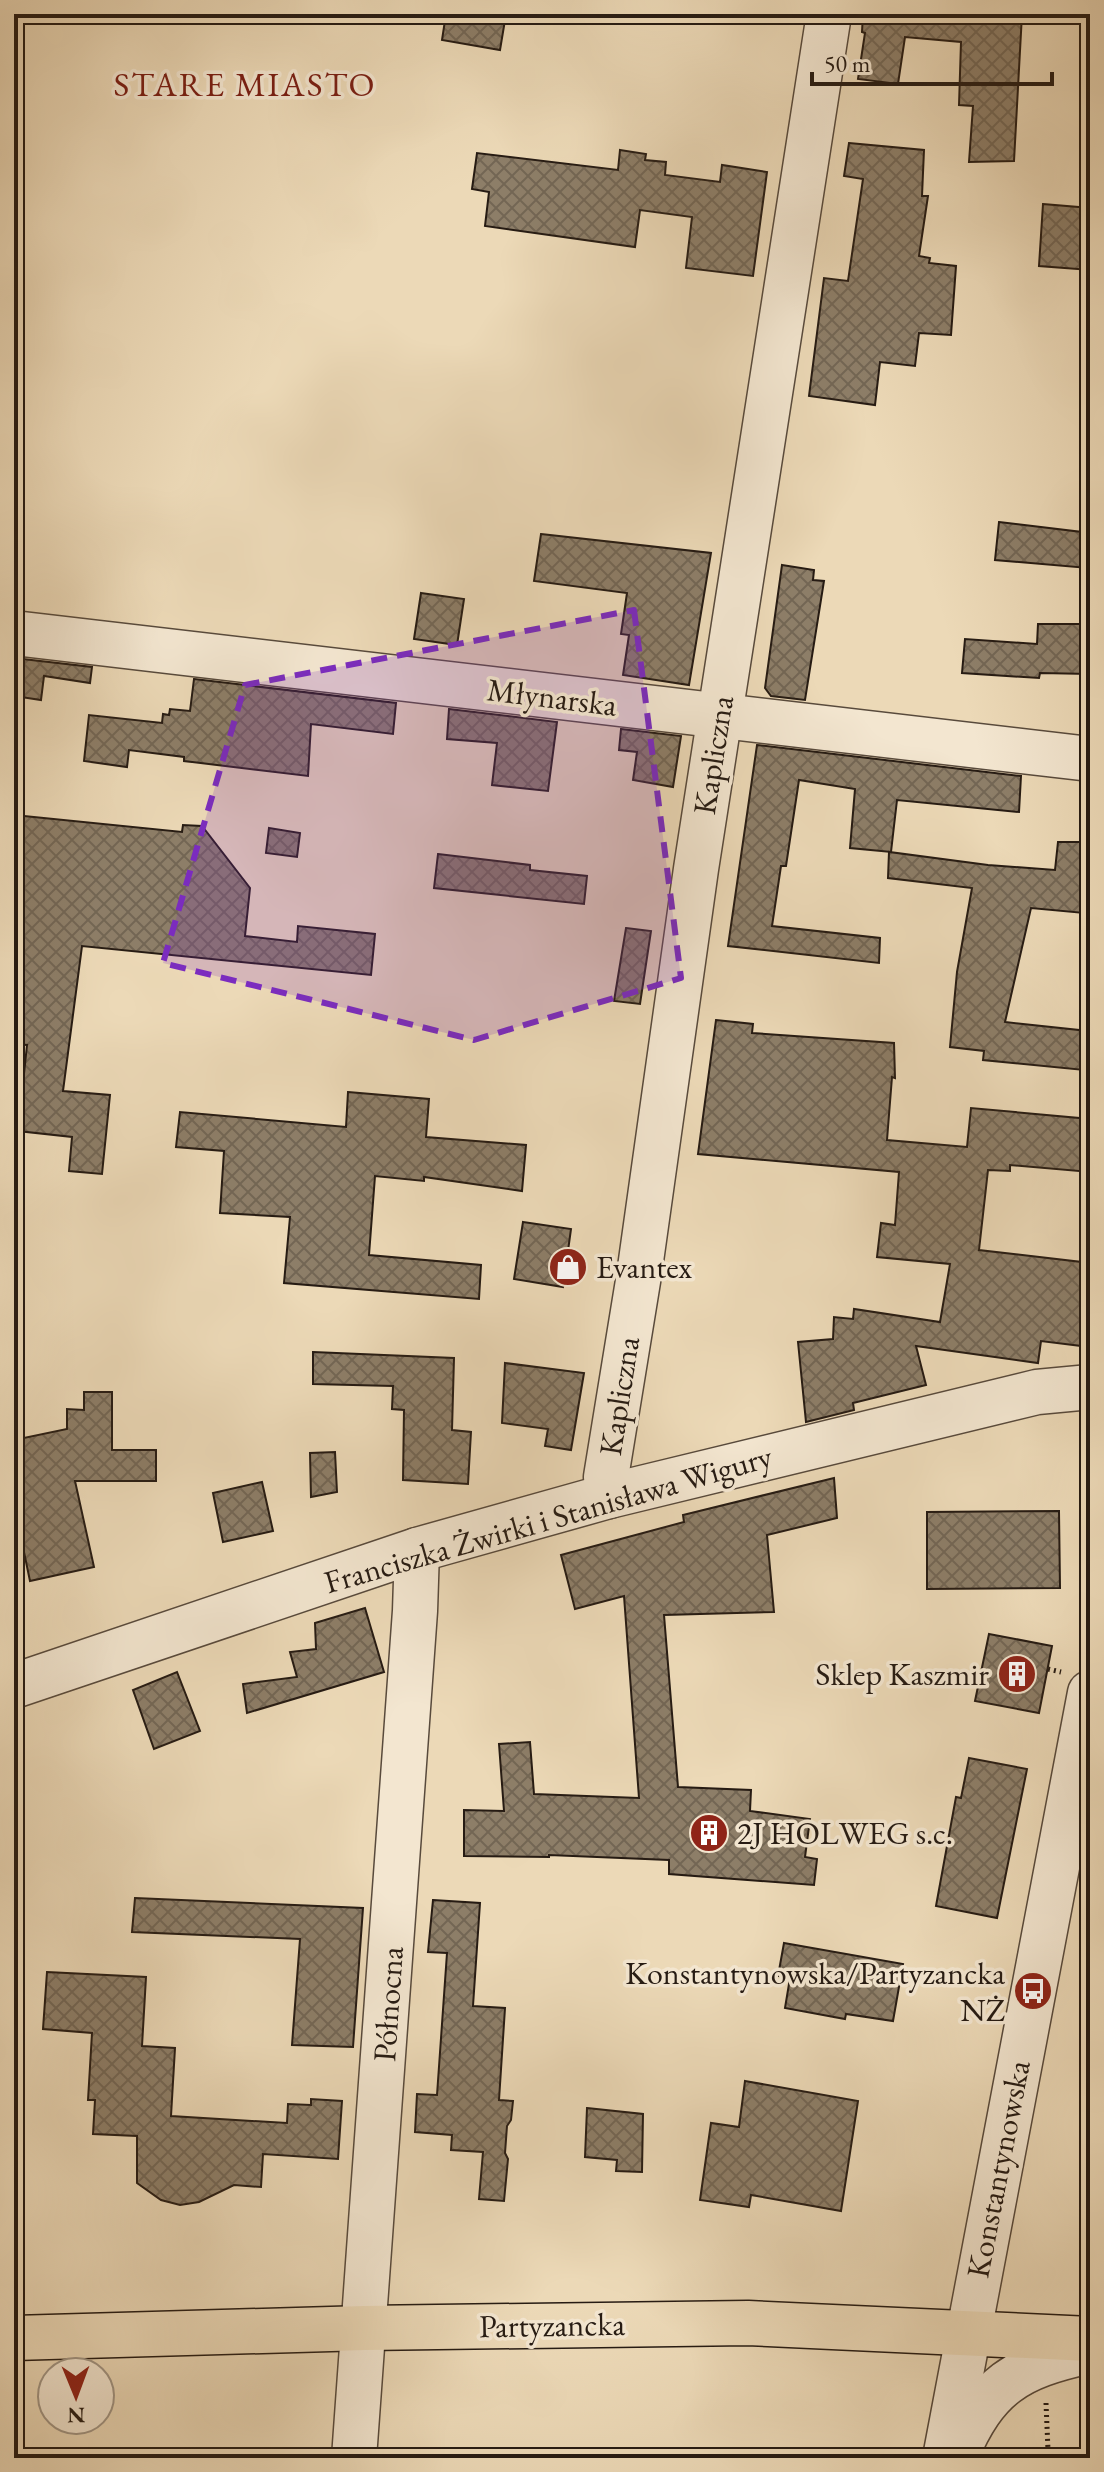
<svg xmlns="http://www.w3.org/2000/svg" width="1104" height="2472" viewBox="0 0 1104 2472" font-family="'EB Garamond',serif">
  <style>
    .building { fill: url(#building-cross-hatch); stroke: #261b13; stroke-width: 2 }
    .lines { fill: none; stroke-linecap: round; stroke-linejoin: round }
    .minor-casing { stroke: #584a3c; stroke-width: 47 }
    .major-casing { stroke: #261b13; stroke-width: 47 }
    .path { stroke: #261b13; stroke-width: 5; stroke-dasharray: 2 4; stroke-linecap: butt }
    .minor { stroke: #f3e6d0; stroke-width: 44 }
    .major { stroke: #ecd9b7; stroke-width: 44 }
    .marked { fill: #7b2cbf; fill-opacity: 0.2; stroke: #7b2cbf; stroke-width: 6; stroke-dasharray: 16 10; stroke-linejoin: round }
    .labels { text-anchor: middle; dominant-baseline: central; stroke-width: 7; stroke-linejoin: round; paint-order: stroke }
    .street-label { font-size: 32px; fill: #261b13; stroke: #f3e6d0 }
    .poi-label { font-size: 32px; fill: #261b13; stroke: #f3e6d0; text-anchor: start }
    .neighbourhood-label { font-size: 34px; letter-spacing: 2px; fill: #7a1f14; stroke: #f3e6d0 }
  </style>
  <defs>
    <pattern id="building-cross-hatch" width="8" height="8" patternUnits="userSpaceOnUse" patternTransform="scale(2)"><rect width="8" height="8" fill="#8d7e68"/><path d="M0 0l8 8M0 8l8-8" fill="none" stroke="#736654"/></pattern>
  </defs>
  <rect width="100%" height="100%" fill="#ecd9b7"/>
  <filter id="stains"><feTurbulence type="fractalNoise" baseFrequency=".0025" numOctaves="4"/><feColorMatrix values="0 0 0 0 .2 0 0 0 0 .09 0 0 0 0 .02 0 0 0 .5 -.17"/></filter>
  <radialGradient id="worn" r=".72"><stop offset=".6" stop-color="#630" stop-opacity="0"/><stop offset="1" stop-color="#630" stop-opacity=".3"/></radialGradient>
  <g class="building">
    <path d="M446 14H506L500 50 442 40Z"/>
    <path d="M863 14 995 16V14H1022L1014 161 969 162 973 106 959 105 961 42 905 37 898 84 858 79 865 33 862 32Z"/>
    <path d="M849 143 924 150 922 196H928L919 256 930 258 929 263 956 266 951 335 919 333 915 366 880 362 875 405 809 396 824 278 848 281 863 179 844 176Z"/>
    <path d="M620 150 646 154 645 160 666 162 665 175 720 182 722 165 767 172 753 276 686 268 692 217 640 210 635 247 485 226 489 192 472 189 477 153 618 170Z"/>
    <path d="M1043 204 1090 208V270L1039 266Z"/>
    <path d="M999 522 1090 533 1088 568 995 560Z"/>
    <path d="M541 534 711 553 689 685 623 675 629 635 621 634 627 593 534 581Z"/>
    <path d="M782 565 814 570 813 580 824 581 805 700 771 696 765 688Z"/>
    <path d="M421 593 464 599 457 645 414 639Z"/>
    <path d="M1038 624H1090V674L1040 673 1039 678 962 673 965 639 1037 644Z"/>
    <path d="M14 658 92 667 90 683 44 676 41 700 14 696Z"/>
    <path d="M194 679 396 703 393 734 311 724 308 776 184 761V757L129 750 127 767 84 761 89 715 162 723 163 714 169 715 170 709 190 711Z"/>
    <path d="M449 709 557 722 548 791 492 785 497 743 447 739Z"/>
    <path d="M621 729 681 736 673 787 633 780 637 752 619 750Z"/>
    <path d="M757 745 1021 776 1019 812 897 800 891 852 850 848 855 789 799 780 786 866H781L772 926 880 938 879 963 728 946Z"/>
    <path d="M14 815 182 832 183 825 202 826 250 888 245 936 297 942 298 926 375 934 371 975 82 946 63 1091 110 1095 102 1174 69 1171 72 1137 18 1131 27 1045 14 1044Z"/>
    <path d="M269 828 300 833 297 857 266 853Z"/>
    <path d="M1058 842H1090L1084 913 1031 908 1005 1022 1088 1031 1084 1070 983 1060 984 1051 950 1047 957 972 972 888 888 878 889 852 988 865 1055 870Z"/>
    <path d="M438 854 530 865V870L587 876 584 904 434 888Z"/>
    <path d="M626 928 651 931 640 1004 614 1001Z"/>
    <path d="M716 1020 753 1024 752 1033 894 1043 895 1078 892 1077 887 1140 967 1147 971 1108 1090 1119V1172L1010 1165V1171L988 1170 979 1250 1090 1263V1347L1041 1341 1038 1363 916 1346 926 1385 853 1403 854 1410 806 1422 798 1342 833 1339 834 1317 853 1319 854 1309 940 1322 950 1264 877 1257 881 1223 895 1225 899 1172 698 1154Z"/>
    <path d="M348 1092 429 1099 426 1137 526 1145 522 1191 424 1177V1181L375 1176 369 1255 481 1265 479 1299 284 1283 290 1217 220 1213 224 1151 176 1147 180 1112 346 1127Z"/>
    <path d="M523 1222 571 1229 563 1287 514 1279Z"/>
    <path d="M313 1352 454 1358 452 1430 471 1432 468 1484 403 1480 404 1410 392 1409 393 1386 313 1384Z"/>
    <path d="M505 1363 584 1373 571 1450 545 1446 548 1429 502 1423Z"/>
    <path d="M84 1392H112V1450H156V1481H75L94 1567 30 1581 14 1504V1440L67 1429V1409L84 1410Z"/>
    <path d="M335 1452 337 1492 311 1497 310 1453Z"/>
    <path d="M834 1478 837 1518 767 1535 774 1612 664 1615 678 1787 751 1790 750 1811 810 1819 805 1857 817 1859 814 1885 669 1874V1860L549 1855V1857L464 1856V1810L504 1811 499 1744 530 1742 534 1794 639 1798 624 1596 575 1609 561 1555 684 1522 683 1515Z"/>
    <path d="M262 1482 273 1531 223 1542 213 1493Z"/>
    <path d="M1059 1511 1060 1588 927 1589V1512Z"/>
    <path d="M365 1608 384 1672 247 1713 243 1684 297 1677 290 1652 316 1649 315 1623Z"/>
    <path d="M989 1634 1052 1646 1039 1713 975 1701Z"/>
    <path d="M177 1672 200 1731 154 1749 133 1690Z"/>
    <path d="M969 1758 1027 1769 997 1918 936 1906 956 1797 961 1798Z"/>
    <path d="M135 1898 363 1908 353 2047 292 2045 300 1939 132 1932Z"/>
    <path d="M433 1900 480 1903 473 2006 505 2008 499 2100 513 2101 511 2120 507 2126 505 2153 508 2159 504 2201 479 2199 483 2152 451 2150 452 2135 415 2132 417 2094 437 2095 447 1953 428 1952Z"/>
    <path d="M784 1943 903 1964 893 2021 846 2014 845 2019 785 2008 790 1978 778 1976Z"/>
    <path d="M47 1972 146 1977 142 2046 175 2048 171 2116 287 2123 288 2104 311 2105V2099L342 2101 338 2159 263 2154 261 2187 234 2185 199 2202 180 2205 161 2200 137 2183V2136L93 2134 95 2100H88L92 2033 43 2029Z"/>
    <path d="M745 2081 858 2101 841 2211 751 2195 749 2207 700 2200 711 2123 739 2127Z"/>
    <path d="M587 2108 643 2114 642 2172 616 2171 617 2160 585 2157Z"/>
  </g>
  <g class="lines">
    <defs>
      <g id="minor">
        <path d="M14 633 1090 759"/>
        <path d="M609 1496 606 1477 639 1275 696 869 829 14"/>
        <path d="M14 1686 417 1550 609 1496 1037 1392 1090 1387"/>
        <path d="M956 2456C986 2385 1016 2367 1090 2351"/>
        <path d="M354 2458 415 1611 417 1550"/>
        <path d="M945 2458 1090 1693"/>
      </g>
      <path id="major" d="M14 2338 365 2328 748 2323 1090 2339"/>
    </defs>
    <use href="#minor" class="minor-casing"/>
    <use href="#major" class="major-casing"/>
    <g class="path">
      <path d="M1048 1669 1061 1672"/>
      <path d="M1046 2403 1048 2450"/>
    </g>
    <use href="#minor" class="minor"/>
    <use href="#major" class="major"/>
  </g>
  <path class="marked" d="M634 610 681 978 474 1040 163 963 245 685Z"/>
  <defs>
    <symbol id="shop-disc" viewBox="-11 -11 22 22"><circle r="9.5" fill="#8f2418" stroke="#f3e6d0"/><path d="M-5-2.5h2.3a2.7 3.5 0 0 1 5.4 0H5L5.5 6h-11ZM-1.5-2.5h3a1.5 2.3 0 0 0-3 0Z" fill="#fff"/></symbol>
    <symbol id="building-disc" viewBox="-11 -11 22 22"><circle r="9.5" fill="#8f2418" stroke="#f3e6d0"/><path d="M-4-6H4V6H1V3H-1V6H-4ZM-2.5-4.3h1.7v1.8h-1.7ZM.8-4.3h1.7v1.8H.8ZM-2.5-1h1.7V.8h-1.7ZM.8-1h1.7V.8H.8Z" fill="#fff"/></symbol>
    <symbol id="bus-disc" viewBox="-11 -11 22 22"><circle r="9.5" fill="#8f2418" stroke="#f3e6d0"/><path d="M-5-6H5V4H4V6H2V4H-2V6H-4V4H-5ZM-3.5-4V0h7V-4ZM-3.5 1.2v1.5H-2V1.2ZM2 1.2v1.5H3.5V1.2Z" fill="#fff"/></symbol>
  </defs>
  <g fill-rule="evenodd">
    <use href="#shop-disc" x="546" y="1245" width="44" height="44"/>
    <use href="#building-disc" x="995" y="1652" width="44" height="44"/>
    <use href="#building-disc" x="687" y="1811" width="44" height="44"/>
    <use href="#bus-disc" x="1011" y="1969" width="44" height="44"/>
  </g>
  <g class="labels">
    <g class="street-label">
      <text transform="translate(552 697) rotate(7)">Młynarska</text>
      <text transform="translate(713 755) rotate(-81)">Kapliczna</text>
      <text transform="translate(619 1396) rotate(-81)">Kapliczna</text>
      <text transform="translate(548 1519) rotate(-16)">Franciszka Żwirki i Stanisława Wigury</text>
      <text transform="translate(388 2004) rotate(-86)">Północna</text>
      <text transform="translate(998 2169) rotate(-79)">Konstantynowska</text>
      <text transform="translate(552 2325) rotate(-1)">Partyzancka</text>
    </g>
    <g class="poi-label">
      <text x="596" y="1267">Evantex</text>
      <text x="989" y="1674" text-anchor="end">Sklep Kaszmir</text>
      <text x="737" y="1833">2J HOLWEG s.c.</text>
      <text x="1005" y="1973" text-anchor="end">Konstantynowska/Partyzancka<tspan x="1005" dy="37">NŻ</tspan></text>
    </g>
    <g class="neighbourhood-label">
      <text x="245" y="84">STARE MIASTO</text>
    </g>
  </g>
  <rect width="1104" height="2472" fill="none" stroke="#ecd9b7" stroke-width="48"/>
  <rect x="16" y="16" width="1072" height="2440" fill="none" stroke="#261b13" stroke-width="4"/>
  <rect x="24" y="24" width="1056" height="2424" fill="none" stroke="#261b13" stroke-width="2"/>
  <g transform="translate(76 2396) rotate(179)"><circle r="38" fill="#f3e6d0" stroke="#a19584" stroke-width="2"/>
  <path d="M0-6L14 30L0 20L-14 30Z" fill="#8f2418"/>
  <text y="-12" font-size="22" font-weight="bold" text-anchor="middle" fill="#261b13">N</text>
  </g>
  <path d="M812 72v12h240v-12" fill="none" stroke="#261b13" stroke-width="4"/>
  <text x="824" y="72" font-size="24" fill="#261b13" stroke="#f3e6d0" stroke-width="6" paint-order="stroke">50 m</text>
  <rect width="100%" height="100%" filter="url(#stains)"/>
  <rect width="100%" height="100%" fill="url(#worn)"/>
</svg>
